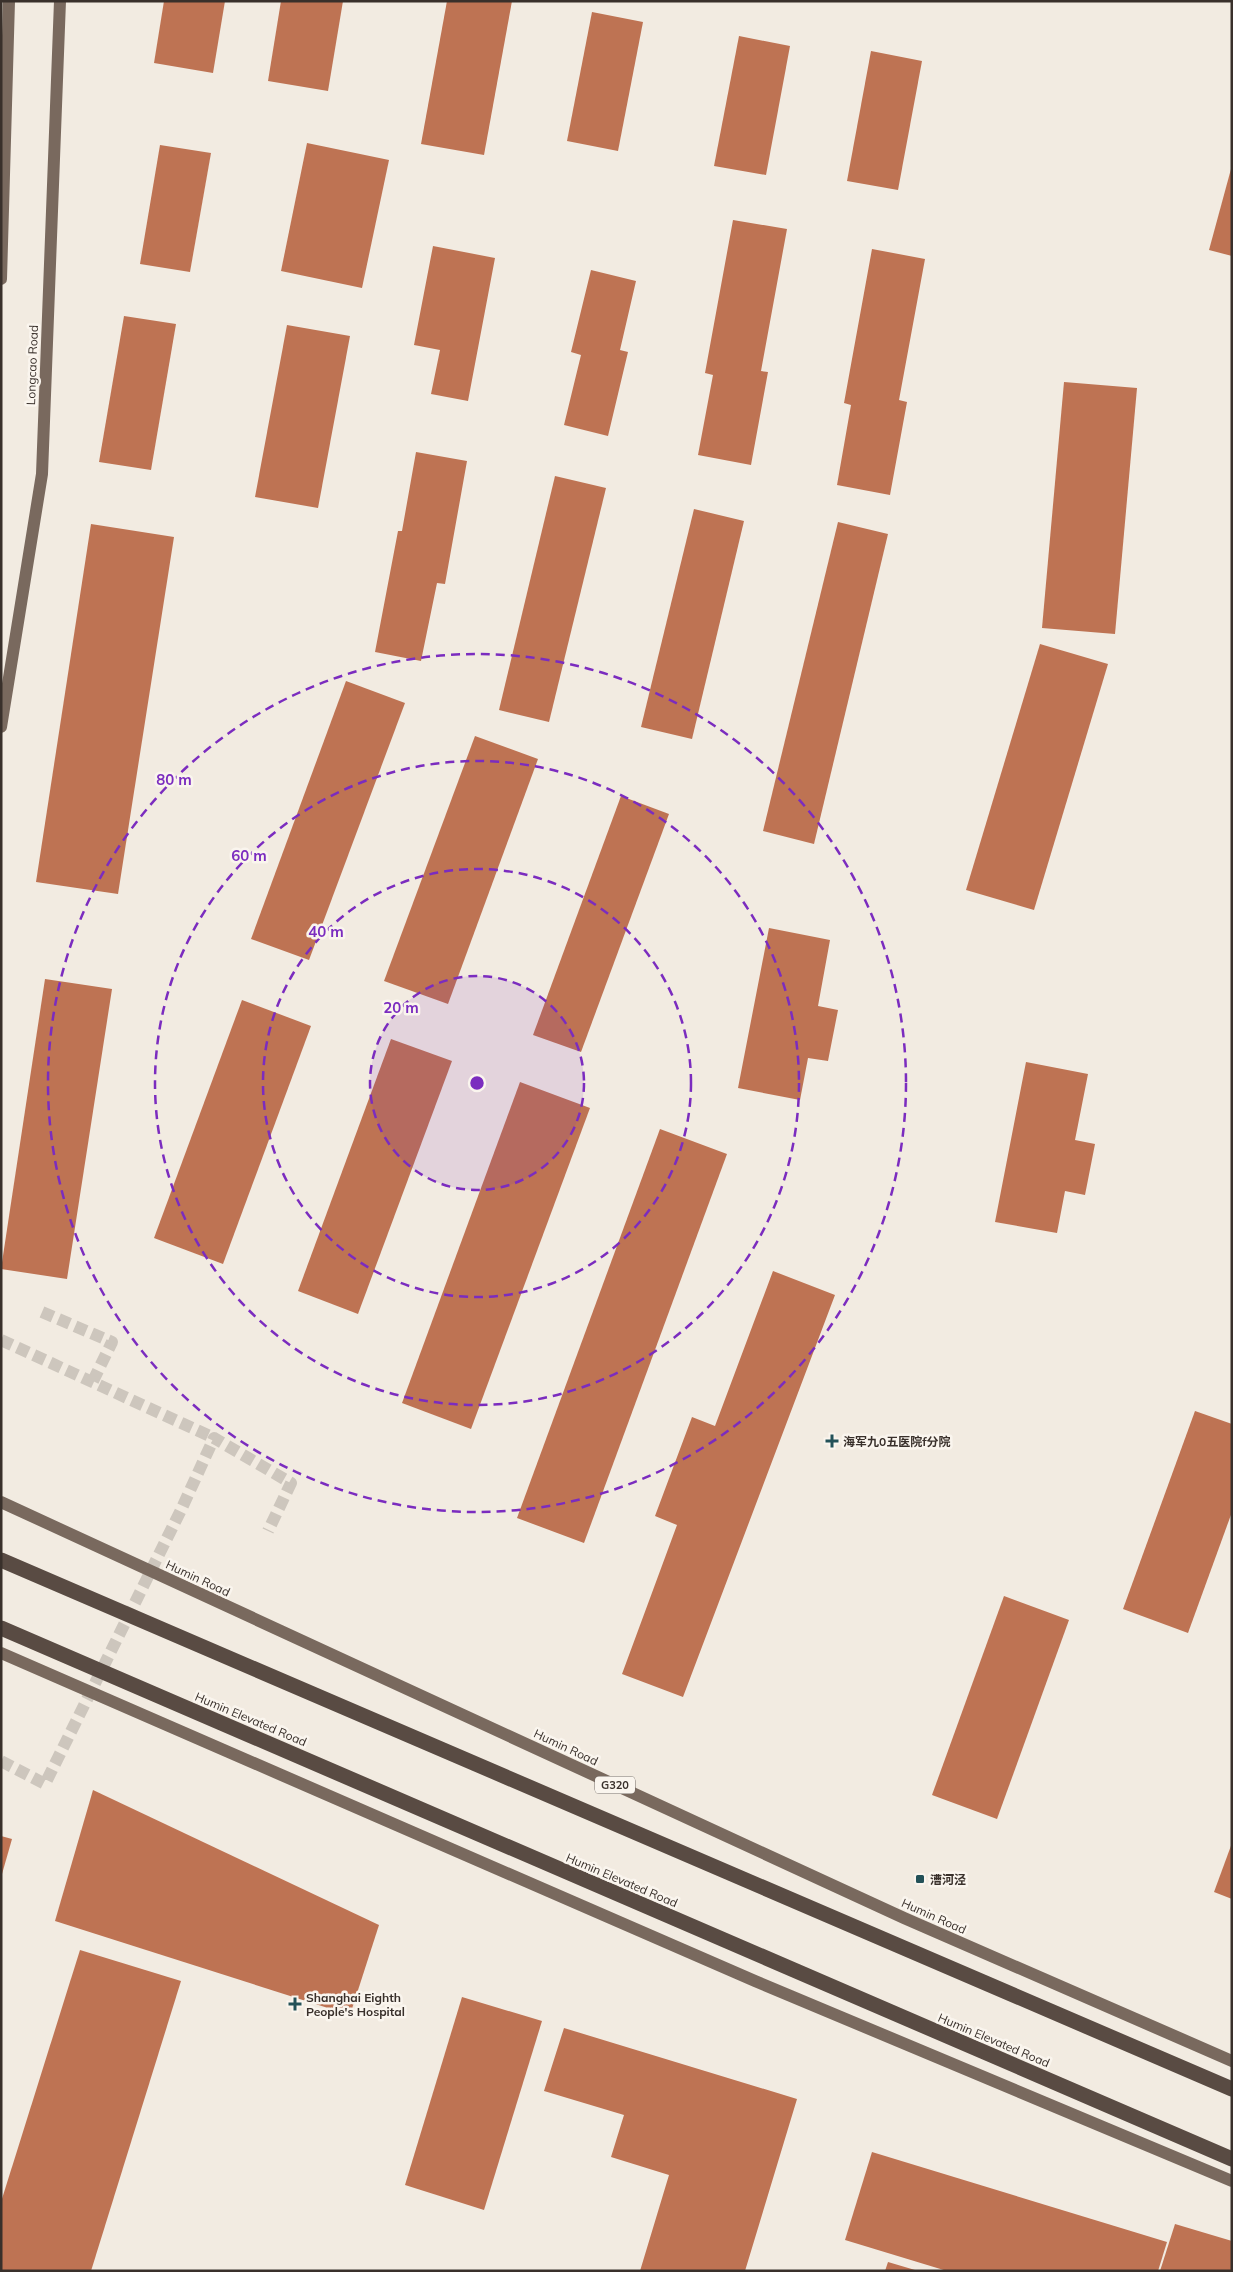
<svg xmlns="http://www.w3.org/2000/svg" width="1233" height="2272" viewBox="0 0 1233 2272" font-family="Mulish,'Noto Sans SC',sans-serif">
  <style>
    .building { fill: #be7353 }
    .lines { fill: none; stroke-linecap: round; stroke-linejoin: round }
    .street-tunnel { stroke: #cdc6bd; stroke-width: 12; stroke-dasharray: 12 6; stroke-linecap: butt }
    .primary { stroke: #79695e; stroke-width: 12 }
    .highway-bridge { stroke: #594b43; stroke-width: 15 }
    .ring { fill: none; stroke: #7b2cbf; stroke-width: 2.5; stroke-dasharray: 9 6 }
    .poi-dot { fill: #235158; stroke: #faf5ee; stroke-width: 2 }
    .labels { text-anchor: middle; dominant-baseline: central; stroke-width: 5; stroke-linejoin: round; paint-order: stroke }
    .shield { fill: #faf5ee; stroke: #736b66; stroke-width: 1 }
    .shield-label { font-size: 11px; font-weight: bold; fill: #39302b }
    .street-label { font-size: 12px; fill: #39302b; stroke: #faf5ee }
    .poi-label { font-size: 12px; font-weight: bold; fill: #39302b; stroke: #faf5ee; text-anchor: start }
    .centre { fill: #7b2cbf; stroke: #faf5ee; stroke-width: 2.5 }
    .ring-label { font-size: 15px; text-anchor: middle; font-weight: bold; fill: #7b2cbf; stroke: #faf5ee; stroke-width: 5; stroke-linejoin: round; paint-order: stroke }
  </style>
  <rect width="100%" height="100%" fill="#f2ebe1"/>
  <g class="building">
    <path d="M164 1H225L213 73 154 63Z"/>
    <path d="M281 1H343L328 91 268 81Z"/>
    <path d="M447 1H512L484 155 421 144Z"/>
    <path d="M592 12 643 22 618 151 567 141Z"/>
    <path d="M739 36 790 46 766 175 714 166Z"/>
    <path d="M871 51 922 61 898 190 847 181Z"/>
    <path d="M307 143 389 160 362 288 281 271Z"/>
    <path d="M160 145 211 153 190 272 140 264Z"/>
    <path d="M1231 169H1232V256L1209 250Z"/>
    <path d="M733 220 787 229 761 371 768 372 751 465 698 455 713 375 705 373Z"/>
    <path d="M433 246 495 258 468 401 431 394 440 350 414 345Z"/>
    <path d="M872 249 925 259 899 400 907 402 890 495 837 485 851 405 844 403Z"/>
    <path d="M591 270 636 281 620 350 628 352 608 436 564 425 581 355 571 352Z"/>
    <path d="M124 316 176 324 151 470 99 462Z"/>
    <path d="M287 325 350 336 318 508 255 497Z"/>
    <path d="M1064 382 1137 388 1115 634 1042 628Z"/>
    <path d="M416 452 467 461 445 584 437 583 421 661 375 652 398 531H402Z"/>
    <path d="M555 476 606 488 549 722 499 710Z"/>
    <path d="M694 509 744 521 692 739 641 727Z"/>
    <path d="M838 522 888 534 814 844 763 831Z"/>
    <path d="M91 524 174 537 118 894 36 882Z"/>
    <path d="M1040 644 1108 664 1034 910 966 890Z"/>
    <path d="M346 681 405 703 309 960 251 939Z"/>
    <path d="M475 736 538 759 448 1004 384 981Z"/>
    <path d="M621 796 669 814 581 1052 533 1035Z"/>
    <path d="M769 928 830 940 818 1006 838 1010 828 1061 808 1058 800 1100 738 1088Z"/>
    <path d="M45 979 112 989 67 1279 1 1269Z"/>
    <path d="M242 1000 311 1026 223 1264 154 1238Z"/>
    <path d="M391 1039 452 1061 358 1314 298 1291Z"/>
    <path d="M1026 1062 1088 1074 1075 1140 1095 1144 1085 1195 1065 1191 1057 1233 995 1222Z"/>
    <path d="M520 1082 590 1108 471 1429 402 1403Z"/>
    <path d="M660 1129 727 1154 584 1543 517 1518Z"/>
    <path d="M773 1271 835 1295 683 1697 622 1674 677 1525 655 1516 692 1417 715 1426Z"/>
    <path d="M1195 1411 1232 1424V1512L1188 1633 1123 1609Z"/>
    <path d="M1004 1596 1069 1620 997 1819 932 1795Z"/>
    <path d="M93 1790 379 1925 350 2015 55 1921Z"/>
    <path d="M1 1836 12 1839 2 1874H1Z"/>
    <path d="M1232 1843V1899L1214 1892Z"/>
    <path d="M80 1950 181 1981 91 2271H1V2202Z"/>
    <path d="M462 1997 542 2021 484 2210 405 2185Z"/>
    <path d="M564 2028 797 2099 745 2271H640L669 2175 611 2157 624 2115 544 2091Z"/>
    <path d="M872 2152 1167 2242 1158 2271H947L845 2240Z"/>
    <path d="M1175 2224 1232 2241V2271H1160Z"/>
    <path d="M888 2262 915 2270V2271H885Z"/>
  </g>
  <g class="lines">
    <g class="street-tunnel">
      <path d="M42 1312 112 1342 93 1381"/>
      <path d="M1 1340 214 1438"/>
      <path d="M1 1761 45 1784 181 1510 214 1438 291 1483 268 1531"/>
    </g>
    <g class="primary">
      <path d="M1 279 9 1"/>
      <path d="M1 727 42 474 60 1"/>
      <path d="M1 1502 904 1918 1232 2061"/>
      <path d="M1 1653 755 1981 1232 2181"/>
    </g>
    <g class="highway-bridge">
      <path d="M1 1560 1232 2089"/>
      <path d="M1 1628 1232 2159"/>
    </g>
  </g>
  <circle cx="477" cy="1083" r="107" fill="#7b2cbf" fill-opacity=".12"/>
  <g class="ring">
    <circle cx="477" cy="1083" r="107"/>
    <circle cx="477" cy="1083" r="214"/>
    <circle cx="477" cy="1083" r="322"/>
    <circle cx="477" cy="1083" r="429"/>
  </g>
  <g class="poi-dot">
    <path d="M829.5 1433.5h5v5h5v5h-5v5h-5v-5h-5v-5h5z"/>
    <rect x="915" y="1874" width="10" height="10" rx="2.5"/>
    <path d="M292.5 1996.5h5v5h5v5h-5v5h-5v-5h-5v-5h5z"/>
  </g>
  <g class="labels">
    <rect class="shield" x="595" y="1776.5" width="40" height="17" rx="4"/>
    <g class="shield-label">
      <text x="615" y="1785">G320</text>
    </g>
    <g class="street-label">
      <text transform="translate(32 365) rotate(-88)">Longcao Road</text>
      <text transform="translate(198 1578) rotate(25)">Humin Road</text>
      <text transform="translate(251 1719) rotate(23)">Humin Elevated Road</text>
      <text transform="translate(566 1747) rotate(25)">Humin Road</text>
      <text transform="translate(622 1880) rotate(23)">Humin Elevated Road</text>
      <text transform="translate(934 1916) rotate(24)">Humin Road</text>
      <text transform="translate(994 2040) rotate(23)">Humin Elevated Road</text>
    </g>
    <g class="poi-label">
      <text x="843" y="1441">海军九0五医院f分院</text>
      <text x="930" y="1879">漕河泾</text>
      <text x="306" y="1997">Shanghai Eighth<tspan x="306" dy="14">People's Hospital</tspan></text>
    </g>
  </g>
  <circle cx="477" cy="1083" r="8" class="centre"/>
  <g class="ring-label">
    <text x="174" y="785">80 m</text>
    <text x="249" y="861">60 m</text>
    <text x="326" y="937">40 m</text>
    <text x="401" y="1013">20 m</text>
  </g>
  <rect width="1233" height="2272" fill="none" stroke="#39302b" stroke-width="5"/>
</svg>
